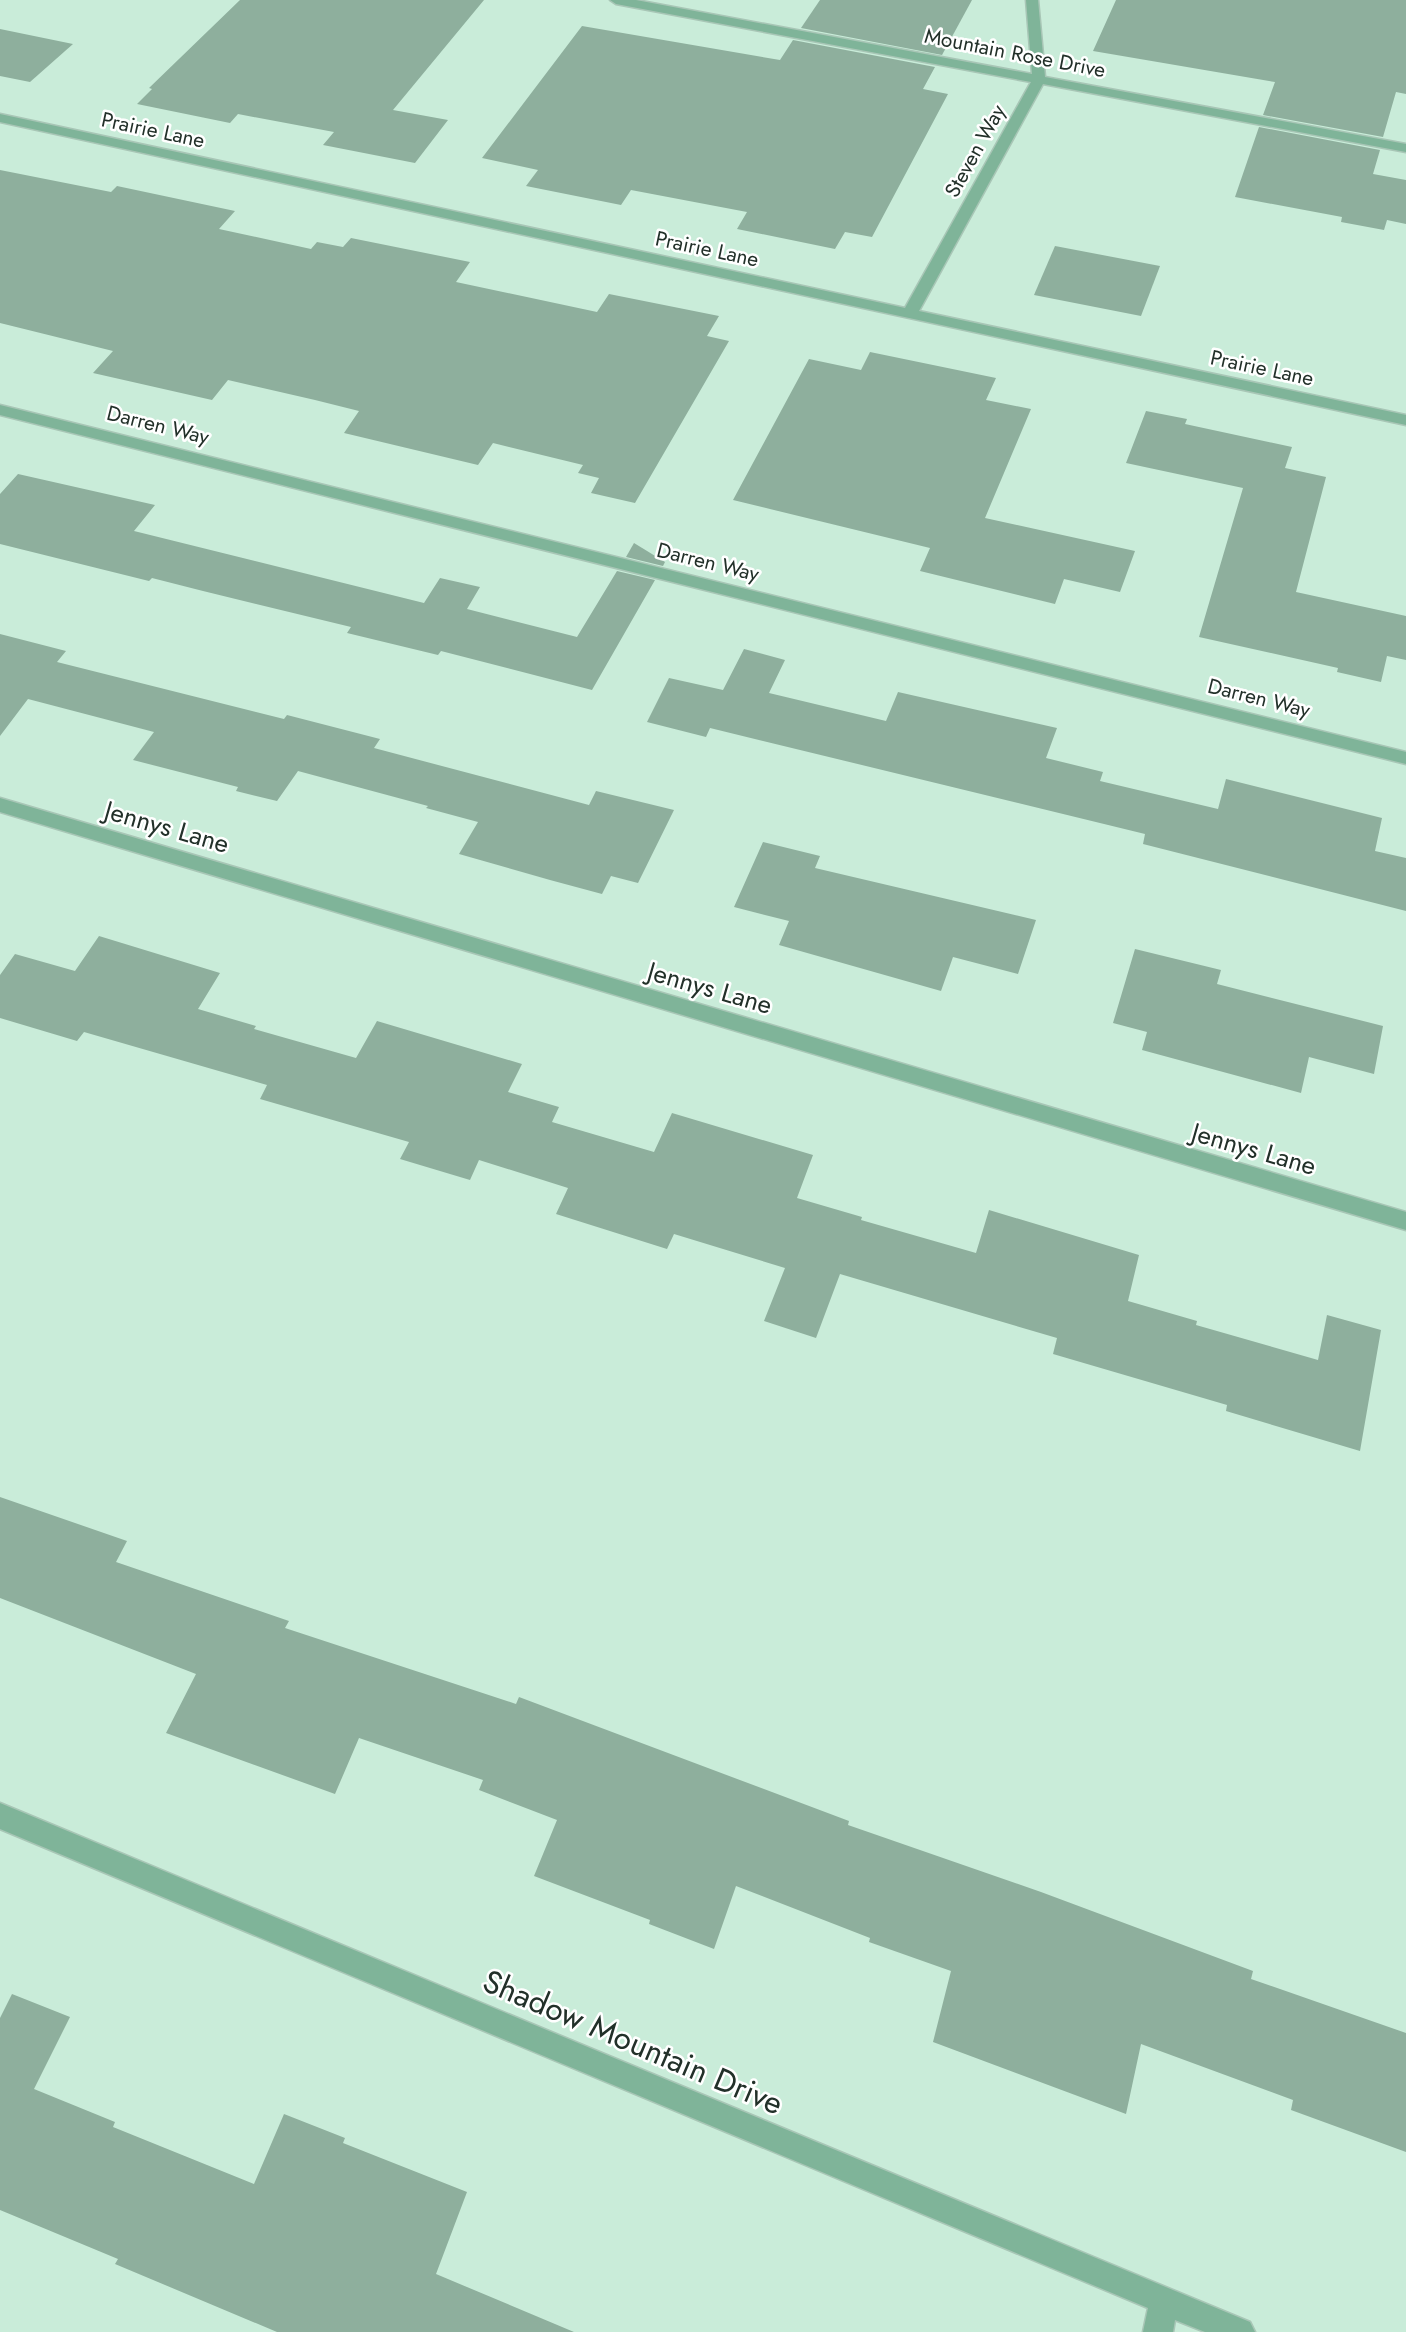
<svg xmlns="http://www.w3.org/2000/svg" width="1406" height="2332" viewBox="0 0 1406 2332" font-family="Jost,sans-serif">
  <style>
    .building { fill: #8eaf9d }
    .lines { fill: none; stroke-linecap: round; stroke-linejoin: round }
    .street-casing { stroke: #a8c6b6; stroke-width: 3 }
    .street { fill: #7fb499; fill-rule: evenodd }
    .labels { text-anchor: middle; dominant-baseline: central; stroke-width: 5; stroke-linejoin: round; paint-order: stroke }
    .far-street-label { font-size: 21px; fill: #223029; stroke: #fff }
    .street-label { font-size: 26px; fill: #223029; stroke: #fff }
    .near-street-label { font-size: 32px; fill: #223029; stroke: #fff }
  </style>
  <rect width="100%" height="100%" fill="#c9ecd9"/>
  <g class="building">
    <path d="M240 0H484L393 110 448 120 415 163 323 145 334 132 238 114 230 123 137 104 152 89 149 88Z"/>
    <path d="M820 0H972L942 55 801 28Z"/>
    <path d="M1116 0H1406V94L1396 92 1383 137 1263 115 1275 82 1093 51Z"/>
    <path d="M582 26 780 60 793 40 935 67 923 89 948 94 872 237 845 232 835 249 737 229 747 212 631 190 621 205 526 186 538 170 482 158Z"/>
    <path d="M0 29 73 44 30 82 0 76Z"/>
    <path d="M1259 127 1380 150 1373 174 1406 180V224L1387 220 1384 230 1341 222 1342 217 1235 197Z"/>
    <path d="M0 170 111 192 117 186 235 211 219 229 311 249 317 242 343 247 351 238 470 262 456 282 597 312 609 294 719 316 707 336 729 341 635 503 591 493 599 478 578 473 583 465 493 443 478 465 344 433 359 411 315 400 228 380 212 400 93 373 113 351 0 323Z"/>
    <path d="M1055 246 1160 266 1141 316 1034 295Z"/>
    <path d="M870 352 996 378 986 400 1031 409 985 518 1135 551 1120 592 1064 579 1055 604 1014 594 920 571 930 548 733 500 809 359 861 370Z"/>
    <path d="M1146 411 1187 419 1185 424 1292 447 1285 468 1326 477 1296 592 1406 616V660L1387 656 1381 682 1337 672 1338 668 1199 637 1243 488 1126 463Z"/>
    <path d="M18 474 155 505 134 531 424 603 440 578 480 587 467 609 577 637 617 571 655 580 592 690 441 651 438 655 347 633 351 627 203 591 152 578 149 581 0 544V494Z"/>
    <path d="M634 543 665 562 663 566 626 557Z"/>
    <path d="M0 634 66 651 57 662 284 719 287 715 380 739 374 748 589 805 596 791 674 810 638 883 611 876 602 894 550 880 459 854 478 822 426 808 428 806 298 771 277 801 236 791 238 787 133 760 154 732 28 699 0 736Z"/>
    <path d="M744 649 785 660 769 693 886 721 898 692 1057 728 1046 758 1103 772 1100 781 1218 809 1226 779 1382 818 1375 851 1406 858V911L1143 844 1145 834 710 728 706 737 647 722 669 678 723 690Z"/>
    <path d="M763 842 820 856 815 868 1036 920 1018 974 953 957 941 991 779 945 789 921 734 907Z"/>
    <path d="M99 936 220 973 198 1009 256 1026 254 1029 356 1058 377 1021 522 1064 508 1092 559 1107 552 1122 654 1152 672 1113 813 1155 797 1198 862 1217 861 1220 976 1253 989 1210 1139 1255 1128 1301 1197 1321 1196 1325 1318 1360 1327 1315 1381 1330 1360 1451 1226 1411 1227 1405 1053 1354 1057 1338 840 1274 816 1338 764 1321 785 1268 674 1234 667 1249 556 1214 568 1188 479 1160 470 1180 400 1159 409 1142 260 1099 267 1085 84 1032 77 1041 0 1018V975L15 954 75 971Z"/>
    <path d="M1135 949 1221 970 1217 984 1383 1026 1374 1074 1309 1057 1301 1093 1142 1050 1147 1032 1113 1023Z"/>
    <path d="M0 1497 127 1541 116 1562 289 1621 285 1628 516 1704 519 1697 849 1821 848 1825 1041 1892 1253 1971 1251 1979 1406 2033V2152L1291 2110 1293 2100 1141 2044 1126 2114 933 2042 951 1971 869 1942 870 1938 736 1886 714 1949 649 1924 650 1920 534 1876 557 1820 479 1790 483 1780 359 1738 335 1794 166 1733 196 1674 0 1598Z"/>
    <path d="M12 1994 70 2017 34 2089 115 2122 113 2127 254 2184 284 2114 345 2138 343 2143 467 2192 436 2274 574 2332H277L115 2264 118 2259 0 2210V2018Z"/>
  </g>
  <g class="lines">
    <defs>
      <g id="street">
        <path d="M610 0H636L1032 74 1026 0H1038L1045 77 1406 144V152L1043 84 919 311 1406 415V425L0 122V114L905 308 1031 82 616 4Z"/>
        <path d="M0 405 1406 752V764L0 415Z"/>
        <path d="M0 798 1406 1212V1230L0 812Z"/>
        <path d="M0 1803 1250 2322 1255 2332H1205L1175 2320 1173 2332H1143L1148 2308 0 1829Z"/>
      </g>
    </defs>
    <use href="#street" class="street-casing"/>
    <use href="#street" class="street"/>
  </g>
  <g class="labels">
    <g class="far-street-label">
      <text transform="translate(1015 53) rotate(11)">Mountain Rose Drive</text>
      <text transform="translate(153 130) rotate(12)">Prairie Lane</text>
      <text transform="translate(975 151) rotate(-61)">Steven Way</text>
      <text transform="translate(707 249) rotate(12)">Prairie Lane</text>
      <text transform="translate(1262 368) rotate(12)">Prairie Lane</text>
      <text transform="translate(158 425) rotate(14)">Darren Way</text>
      <text transform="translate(708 562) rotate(14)">Darren Way</text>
      <text transform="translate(1259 698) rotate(14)">Darren Way</text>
    </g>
    <g class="street-label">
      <text transform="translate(167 827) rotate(16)">Jennys Lane</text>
      <text transform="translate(710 988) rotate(16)">Jennys Lane</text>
      <text transform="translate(1254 1149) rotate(16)">Jennys Lane</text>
    </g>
    <g class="near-street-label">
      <text transform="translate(633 2042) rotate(23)">Shadow Mountain Drive</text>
    </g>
  </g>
</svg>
